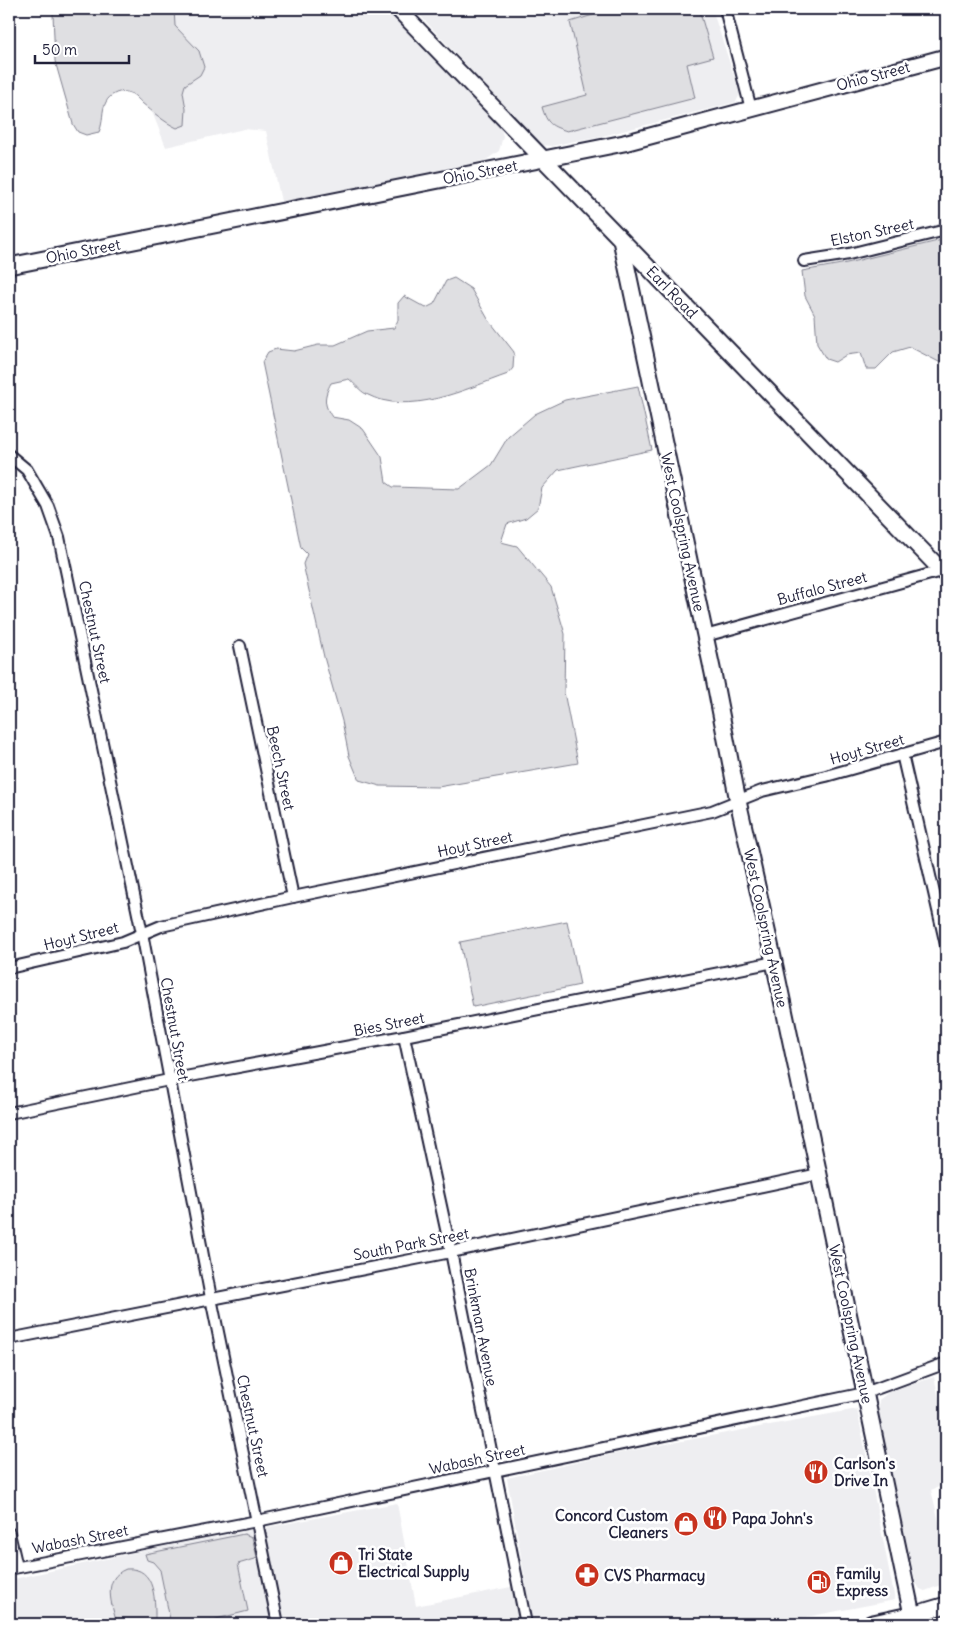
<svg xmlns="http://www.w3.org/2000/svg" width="955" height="1633" viewBox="0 0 955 1633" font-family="Delius,sans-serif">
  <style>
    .built { fill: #eeeef1 }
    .green { fill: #dfdfe2; stroke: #80808e }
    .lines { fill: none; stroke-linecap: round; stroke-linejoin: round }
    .street-casing { stroke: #22223b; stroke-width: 14 }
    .secondary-casing { stroke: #22223b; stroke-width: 19 }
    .primary-casing { stroke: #22223b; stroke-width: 20 }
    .street { stroke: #fff; stroke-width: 10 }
    .secondary { stroke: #fff; stroke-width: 15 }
    .primary { stroke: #fff; stroke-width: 16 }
    .labels { text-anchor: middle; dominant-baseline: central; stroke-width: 5; stroke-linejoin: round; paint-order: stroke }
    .street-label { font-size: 15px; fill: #22223b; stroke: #fff }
    .poi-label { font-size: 15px; font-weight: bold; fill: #22223b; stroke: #fff; text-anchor: start }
  </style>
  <rect width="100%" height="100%" fill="#fff"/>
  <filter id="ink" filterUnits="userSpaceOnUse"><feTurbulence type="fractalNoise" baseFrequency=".02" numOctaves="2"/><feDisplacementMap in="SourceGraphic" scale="10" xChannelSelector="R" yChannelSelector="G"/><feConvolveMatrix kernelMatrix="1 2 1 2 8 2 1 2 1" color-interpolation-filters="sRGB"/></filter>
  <g filter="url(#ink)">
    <g class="built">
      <path d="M111 9H392L499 123 503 136 499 151 486 160 282 206 266 131 244 129 166 147Z"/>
      <path d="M414 9H712L740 94 736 102 603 136 579 140 552 146 541 145Z"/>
      <path d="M934 1377 946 1428V1484L931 1490 946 1550V1583L925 1591 920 1589 916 1583 878 1417 879 1400 889 1392Z"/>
      <path d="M857 1409 895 1600 770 1624H9V1580L156 1548 397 1503 416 1606 526 1584 507 1478 628 1451Z"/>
    </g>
    <g class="green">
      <path d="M50 9H174L175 26 199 51 204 67 200 75 185 85 183 92 186 109 185 125 177 128C164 122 153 112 142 103 139 100 134 94 130 93 121 89 110 94 106 102 101 111 104 121 99 132L86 135 78 132 73 124 55 61 53 14Z"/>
      <path d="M593 9H699L713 57 687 64 695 98 567 131C551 126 547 124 542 107L587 95 570 22 593 15Z"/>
      <path d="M946 239V362H939L910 347 893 352 876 369H866L861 353 846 355 835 362 826 359 817 344 815 315 805 296 802 271 847 263Z"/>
      <path d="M454 278 471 289 488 319 514 352 513 368 508 374C465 389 410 417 366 394 360 391 354 383 349 379L331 383C324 396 323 404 332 417L349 420 363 429 382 457 386 482 393 487 459 489 491 465 508 437 535 414 565 400 638 386 652 450 558 470 542 488 538 508 526 518 507 524 501 542 517 546 551 587 565 634 564 692 578 763 438 787 380 786 359 780 349 756 342 721 324 657 303 564 307 554 301 548 262 362 268 352 276 349 294 351 318 345H335L367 331 394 328 398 320V303L404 296 426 308 434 304 446 281Z"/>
      <path d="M567 921 580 985 473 1007 460 942Z"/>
      <path d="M244 1534 252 1537 257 1557 255 1559 238 1564 248 1611 208 1621 202 1624H171L160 1570 153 1562 147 1560 145 1554Z"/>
      <path d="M126 1569C157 1566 155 1603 155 1624H117C112 1605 101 1579 126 1569Z"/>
    </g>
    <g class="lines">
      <defs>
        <g id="street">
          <path d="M725 9 751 109"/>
          <path d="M804 261 849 254 946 230"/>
          <path d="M9 455 27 470 48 506 59 537 142 933 211 1298 278 1624"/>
          <path d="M705 636 945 570"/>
          <path d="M240 646 293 897"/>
          <path d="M902 754 946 945"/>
          <path d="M9 968 123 942 161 926 293 897 712 811 762 791 826 776 946 742"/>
          <path d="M404 1036 451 1252 526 1624"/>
          <path d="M9 1113 169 1080 404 1036 774 962"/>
          <path d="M9 1339 451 1252 819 1174"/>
          <path d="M9 1533 17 1567"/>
          <path d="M9 1569 257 1521 865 1393 946 1363"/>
        </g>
        <g id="secondary">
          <path d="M398 9 946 575"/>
          <path d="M621 240 713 673 738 801 774 962 914 1624"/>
          <path d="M9 266 624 143 946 57"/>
          <path d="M912 1615 946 1605"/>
        </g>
        <path id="primary" d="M871 1624 912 1615"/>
      </defs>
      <use href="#street" class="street-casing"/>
      <use href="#secondary" class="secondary-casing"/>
      <use href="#primary" class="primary-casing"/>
      <use href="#street" class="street"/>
      <use href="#secondary" class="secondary"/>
      <use href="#primary" class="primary"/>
    </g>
  </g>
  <defs>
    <symbol id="restaurant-disc" viewBox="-11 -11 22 22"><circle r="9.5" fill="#c8321e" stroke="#fff"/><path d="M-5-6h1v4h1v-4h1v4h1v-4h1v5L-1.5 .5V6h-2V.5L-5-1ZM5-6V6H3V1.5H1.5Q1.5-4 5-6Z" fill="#fff"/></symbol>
    <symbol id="shop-disc" viewBox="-11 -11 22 22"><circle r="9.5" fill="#c8321e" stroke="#fff"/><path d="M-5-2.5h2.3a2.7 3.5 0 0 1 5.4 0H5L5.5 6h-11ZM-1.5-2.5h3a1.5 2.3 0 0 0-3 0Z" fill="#fff"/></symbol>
    <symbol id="pharmacy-disc" viewBox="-11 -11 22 22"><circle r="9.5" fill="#c8321e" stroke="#fff"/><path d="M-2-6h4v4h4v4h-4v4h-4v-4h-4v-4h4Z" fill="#fff"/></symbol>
    <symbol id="fuel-disc" viewBox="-11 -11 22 22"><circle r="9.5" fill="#c8321e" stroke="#fff"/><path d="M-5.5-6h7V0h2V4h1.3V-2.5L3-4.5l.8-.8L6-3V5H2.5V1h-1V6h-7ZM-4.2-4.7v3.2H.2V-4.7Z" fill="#fff"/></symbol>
  </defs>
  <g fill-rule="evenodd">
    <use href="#restaurant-disc" x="802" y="1458" width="28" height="28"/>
    <use href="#restaurant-disc" x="701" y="1504" width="28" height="28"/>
    <use href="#shop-disc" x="672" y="1510" width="28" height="28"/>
    <use href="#shop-disc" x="327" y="1549" width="28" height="28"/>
    <use href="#pharmacy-disc" x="573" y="1561" width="28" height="28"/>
    <use href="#fuel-disc" x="805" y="1568" width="28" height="28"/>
  </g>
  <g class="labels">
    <g class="street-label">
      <text transform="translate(873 76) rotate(-15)">Ohio Street</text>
      <text transform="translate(480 172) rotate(-11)">Ohio Street</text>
      <text transform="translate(872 232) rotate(-12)">Elston Street</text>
      <text transform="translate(83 251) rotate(-11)">Ohio Street</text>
      <text transform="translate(672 292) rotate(46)">Earl Road</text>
      <text transform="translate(683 532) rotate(78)">West Coolspring Avenue</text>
      <text transform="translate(822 588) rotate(-15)">Buffalo Street</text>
      <text transform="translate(95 632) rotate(78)">Chestnut Street</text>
      <text transform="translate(867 749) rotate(-16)">Hoyt Street</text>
      <text transform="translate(281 768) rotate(78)">Beech Street</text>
      <text transform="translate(475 844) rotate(-12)">Hoyt Street</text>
      <text transform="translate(766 928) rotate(78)">West Coolspring Avenue</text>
      <text transform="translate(81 936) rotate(-14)">Hoyt Street</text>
      <text transform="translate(389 1024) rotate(-11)">Bies Street</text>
      <text transform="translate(175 1029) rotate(80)">Chestnut Street</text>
      <text transform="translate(411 1244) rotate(-11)">South Park Street</text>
      <text transform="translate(851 1324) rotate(78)">West Coolspring Avenue</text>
      <text transform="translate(481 1327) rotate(79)">Brinkman Avenue</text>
      <text transform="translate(253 1426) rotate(78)">Chestnut Street</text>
      <text transform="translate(477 1459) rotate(-12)">Wabash Street</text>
      <text transform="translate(80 1539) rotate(-11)">Wabash Street</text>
    </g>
    <g class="poi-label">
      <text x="834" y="1463">Carlson's<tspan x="834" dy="17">Drive In</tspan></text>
      <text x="668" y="1515" text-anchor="end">Concord Custom<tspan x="668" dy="17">Cleaners</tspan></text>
      <text x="732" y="1518">Papa John's</text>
      <text x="358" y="1554">Tri State<tspan x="358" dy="17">Electrical Supply</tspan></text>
      <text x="836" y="1573">Family<tspan x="836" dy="17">Express</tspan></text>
      <text x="604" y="1575">CVS Pharmacy</text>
    </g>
  </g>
  <rect width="955" height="1633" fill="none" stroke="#fff" stroke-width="30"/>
  <rect x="15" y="15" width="925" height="1603" fill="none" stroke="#22223b" stroke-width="2" filter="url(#ink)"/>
  <path d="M35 55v8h94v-8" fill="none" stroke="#22223b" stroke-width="2.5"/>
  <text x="42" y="55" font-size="15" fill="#22223b" stroke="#ffffff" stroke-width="4" paint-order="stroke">50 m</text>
</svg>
